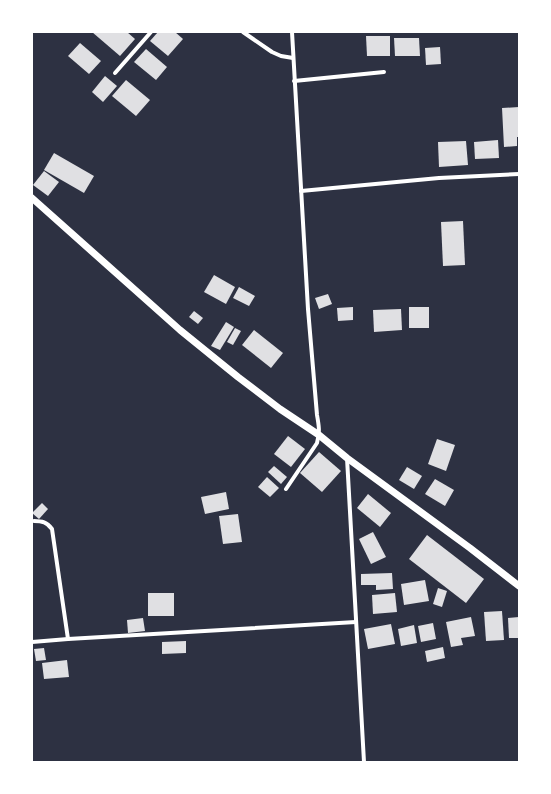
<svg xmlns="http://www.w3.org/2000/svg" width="551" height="794" viewBox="0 0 551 794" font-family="Mulish,sans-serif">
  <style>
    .building { fill: #e0e0e3 }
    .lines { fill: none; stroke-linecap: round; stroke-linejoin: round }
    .minor { stroke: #fff; stroke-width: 4 }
    .tertiary { stroke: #fff; stroke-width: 7 }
  </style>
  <rect width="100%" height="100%" fill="#2d3142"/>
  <g class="building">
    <path d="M92 32H127L135 39 120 56Z"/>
    <path d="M158 32H175L183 39 168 56 150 41Z"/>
    <path d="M366 36H390V56H367Z"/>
    <path d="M394 38H419L420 56H395Z"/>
    <path d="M80 43 101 61 89 74 68 56Z"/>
    <path d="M440 47 441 64 426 65 425 48Z"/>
    <path d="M146 49 167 67 156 80 134 62Z"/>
    <path d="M105 76 117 86 103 102 92 92Z"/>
    <path d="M126 80 150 100 136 116 112 96Z"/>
    <path d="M519 107V137H517V146L504 147 502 108Z"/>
    <path d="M498 140 499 158 475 159 474 142Z"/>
    <path d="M466 141 468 165 439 167 438 142Z"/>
    <path d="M54 153 94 176 84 193 44 170Z"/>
    <path d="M44 171 59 182 48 196 33 185Z"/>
    <path d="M463 221 465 265 443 266 441 222Z"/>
    <path d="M214 275 235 287 226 304 204 292Z"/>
    <path d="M239 287 255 296 249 306 233 298Z"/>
    <path d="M328 294 332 304 319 309 315 298Z"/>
    <path d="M353 307V320L338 321 337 308Z"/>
    <rect x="409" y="307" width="20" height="21"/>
    <path d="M401 309 402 330 374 332 373 310Z"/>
    <path d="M194 311 203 318 198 324 189 317Z"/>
    <path d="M226 322 234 327 220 350 211 346Z"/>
    <path d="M235 328 241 331 233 345 227 342Z"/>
    <path d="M254 330 283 353 271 368 242 345Z"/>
    <path d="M288 436 305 449 291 467 274 454Z"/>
    <path d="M437 439 455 445 446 471 428 464Z"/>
    <path d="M319 452 341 471 322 492 300 473Z"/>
    <path d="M274 466 287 477 281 484 268 472Z"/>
    <path d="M407 467 422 476 414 489 399 480Z"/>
    <path d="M267 477 279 488 270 497 258 487Z"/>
    <path d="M435 479 454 490 445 506 425 494Z"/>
    <path d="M226 492 229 509 205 514 201 497Z"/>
    <path d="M368 494 391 513 380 527 357 508Z"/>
    <path d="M42 503 48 509 39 519 32 513Z"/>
    <path d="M238 514 242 542 223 544 219 516Z"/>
    <path d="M373 532 386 557 371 564 359 539Z"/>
    <path d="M427 535 484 579 466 603 409 559Z"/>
    <path d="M392 573 393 589 376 590V585H361V574Z"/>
    <path d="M425 580 429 601 404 605 401 584Z"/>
    <path d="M438 588 447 591 442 607 433 604Z"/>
    <rect x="148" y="593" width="26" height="23"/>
    <path d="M395 593 397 612 373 614 372 595Z"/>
    <path d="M502 611 504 640 486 641 484 612Z"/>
    <path d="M471 617 475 636 461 638 463 645 451 647 446 622Z"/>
    <path d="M519 617V638H509L508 618Z"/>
    <path d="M143 618 145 631 128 633 127 620Z"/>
    <path d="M433 623 436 639 421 642 418 626Z"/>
    <path d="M391 624 395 644 368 649 364 629Z"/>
    <path d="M414 625 417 643 401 646 398 629Z"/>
    <path d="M186 641V653L162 654V642Z"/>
    <path d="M443 647 445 658 427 662 425 651Z"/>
    <path d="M44 648 46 660 36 661 34 649Z"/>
    <path d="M67 660 69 677 44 679 42 663Z"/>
  </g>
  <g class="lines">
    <g class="minor">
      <path d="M243 32 272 52 281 56 293 58"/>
      <path d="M115 73 151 32"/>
      <path d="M294 81 384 72"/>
      <path d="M301 191 439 178 519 174"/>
      <path d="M347 458 364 762"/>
      <path d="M286 489 317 443C320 432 319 426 317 415L308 309 292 32"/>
      <path d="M34 521C42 521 47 522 52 529L68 639"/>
      <path d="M32 642 68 639 356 622"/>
    </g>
    <path class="tertiary" d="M32 198 180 330 238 377 280 409 319 435 347 458 470 548 519 586"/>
  </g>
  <rect width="551" height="794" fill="none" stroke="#ffffff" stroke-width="66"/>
</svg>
